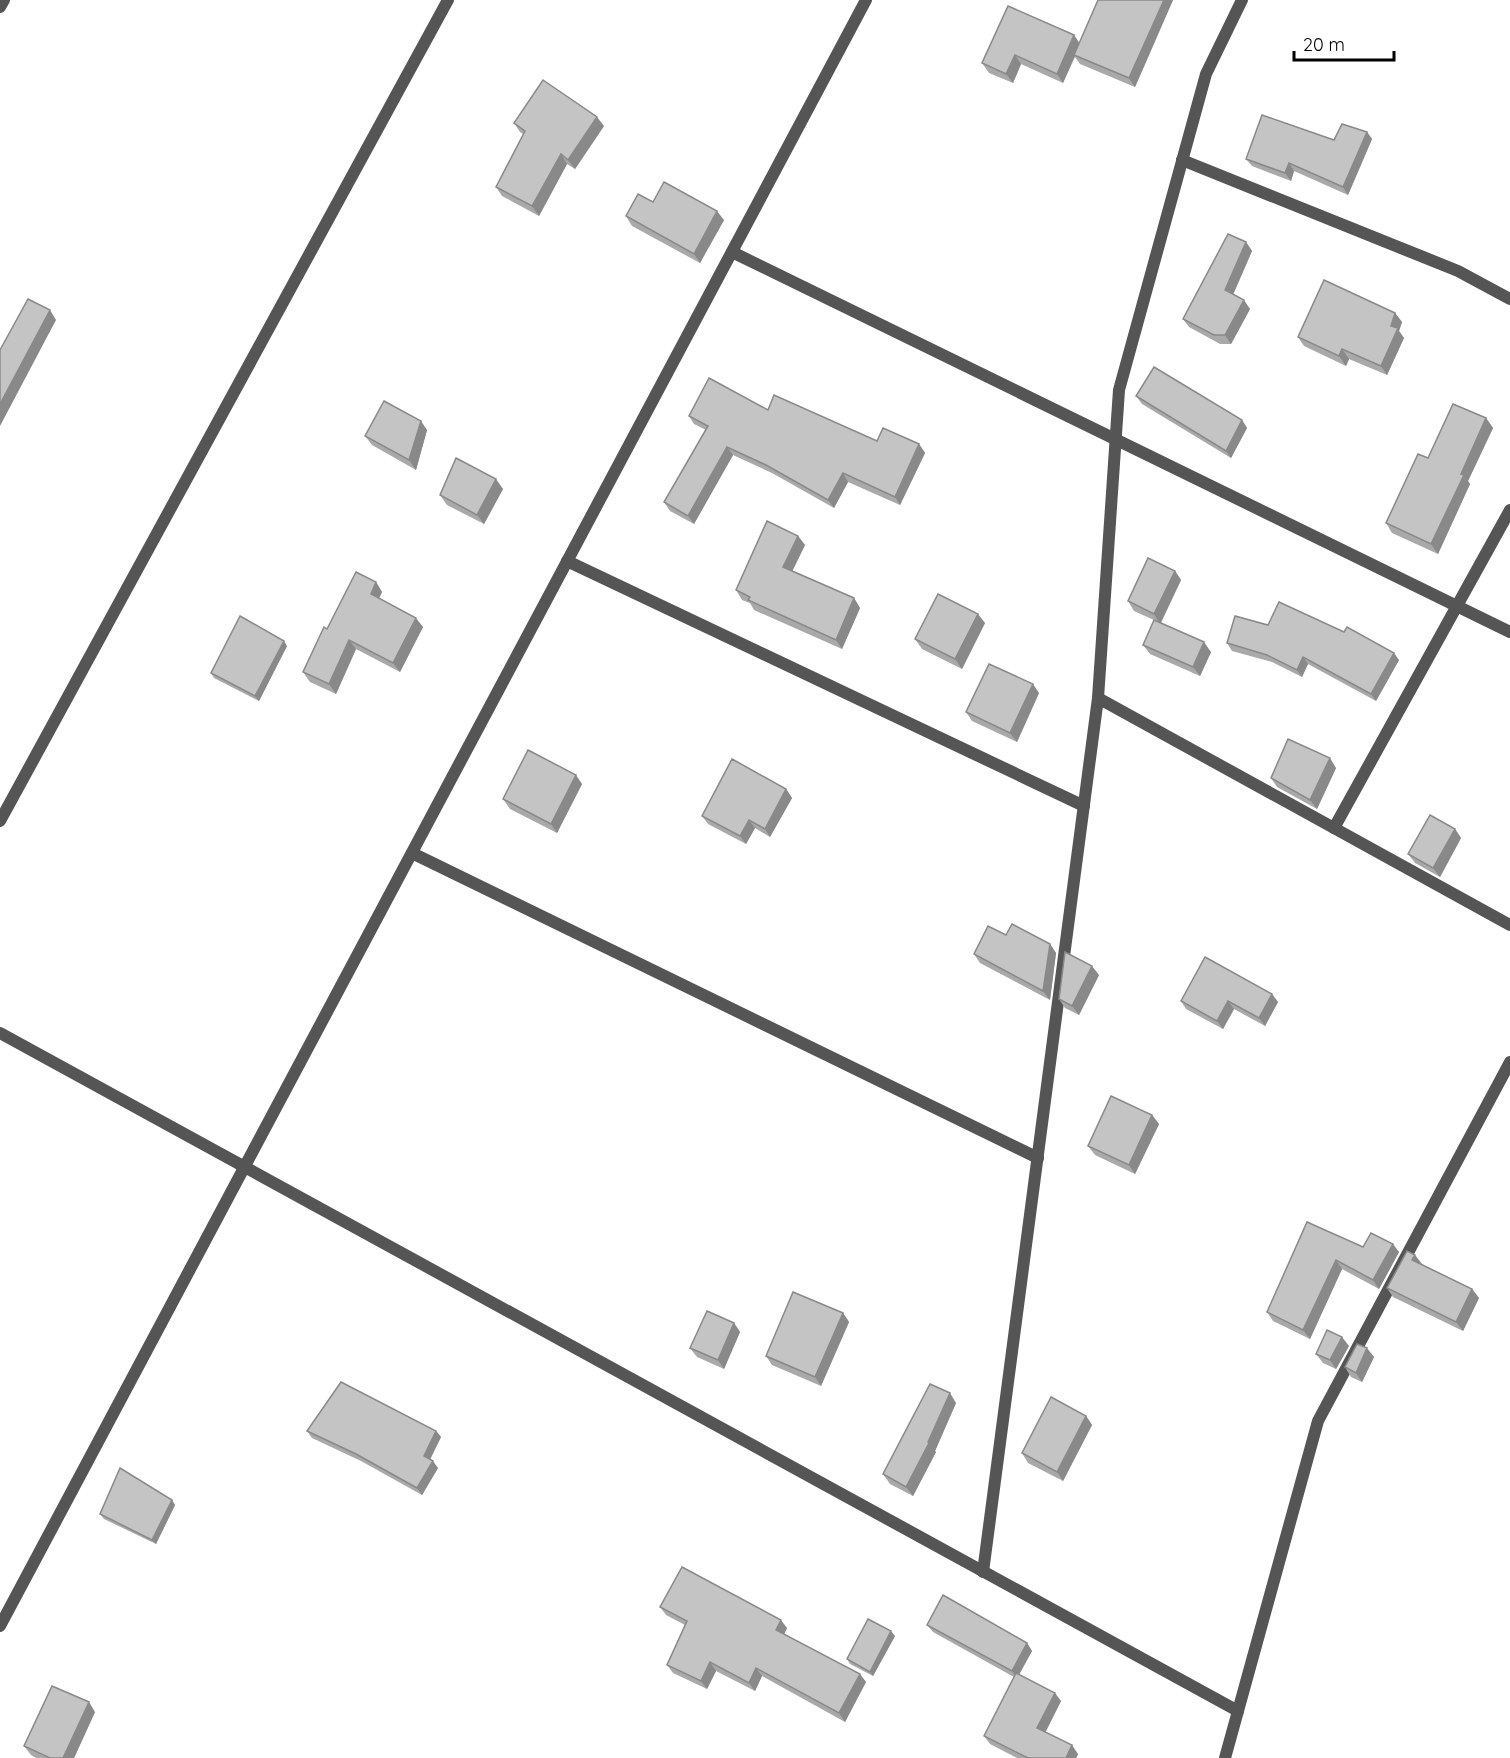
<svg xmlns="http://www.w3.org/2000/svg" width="1510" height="1758" viewBox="0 0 1510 1758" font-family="Quicksand,sans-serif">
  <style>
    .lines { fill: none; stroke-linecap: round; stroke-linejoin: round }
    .street { stroke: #555; stroke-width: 12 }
    .wall { fill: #a9a9a9 }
    .shaded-wall { fill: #898989 }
    .building { fill: #c4c4c4; stroke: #898989; stroke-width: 1.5 }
  </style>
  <rect width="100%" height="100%" fill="#fff"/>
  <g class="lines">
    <g class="street">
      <path d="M0 7 4 0"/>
      <path d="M1182 160 1458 271 1510 299"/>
      <path d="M732 252 1510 632"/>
      <path d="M567 561 1084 806"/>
      <path d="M1098 698 1510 925"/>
      <path d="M0 821 448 0"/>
      <path d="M1334 828 1510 510"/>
      <path d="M412 853 1038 1158"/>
      <path d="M0 1033 1238 1711"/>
      <path d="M983 1572 1098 698 1119 390 1206 74 1242 0"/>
      <path d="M0 1626 866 0"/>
      <path d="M1225 1758 1318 1421 1510 1062"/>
    </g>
  </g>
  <g class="wall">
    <path d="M1098 0H1173L1135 87 1080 64 1075 57 1063 83 1021 64 1013 83 989 73 982 63 1074 35 1079 43Z"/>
    <path d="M514 123 604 126 575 169 567 164 539 216 502 196 496 187 523 134 520 132Z"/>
    <path d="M1367 132 1372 139 1348 195 1294 171 1291 181 1252 166 1246 159 1334 140Z"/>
    <path d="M653 202 724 220 700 263 632 226 626 216Z"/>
    <path d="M1246 242 1252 251 1233 295 1250 309 1231 344H1220L1189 327 1183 319Z"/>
    <path d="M1395 313 1402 322 1399 331 1404 338 1387 375 1349 359 1346 366 1304 346 1298 337Z"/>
    <path d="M1136 396 1242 420 1247 428 1231 458 1142 404Z"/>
    <path d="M768 410 877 441 919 444 925 453 900 505 848 482 834 508 772 473 733 455 694 524 670 511 664 502 706 430 694 424 689 416Z"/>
    <path d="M1486 418 1493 428 1468 481 1470 484 1438 554 1392 533 1386 523 1428 458Z"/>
    <path d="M427 430 416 470 372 445 365 436Z"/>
    <path d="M503 489 484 524 447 505 440 495Z"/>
    <path d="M798 536 805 545 792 571 854 598 860 608 842 649 754 610 750 603 742 600 736 590Z"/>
    <path d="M1175 571 1181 580 1161 623 1211 652 1200 676 1150 654 1143 645 1154 620 1134 611 1128 601Z"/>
    <path d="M376 582 382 592 379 598 423 627 400 672 356 649 336 694 310 682 303 672 327 629Z"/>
    <path d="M985 623 962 669 922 649 915 639Z"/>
    <path d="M1268 625 1399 660 1376 701 1308 664 1302 677 1272 662 1232 651 1227 643Z"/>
    <path d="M287 646 259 701 214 678 211 673Z"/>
    <path d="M1039 693 1017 742 972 721 966 712Z"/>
    <path d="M1336 768 1317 809 1277 787 1271 778Z"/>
    <path d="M582 784 557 833 510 809 503 799Z"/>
    <path d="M786 789 792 798 770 837 755 828 746 844 708 824 702 816Z"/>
    <path d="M1455 829 1461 838 1440 877 1415 863 1408 854Z"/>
    <path d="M1050 944 1056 953 1050 1000 980 963 974 954Z"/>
    <path d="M1099 975 1079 1015 1065 1008 1059 999Z"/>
    <path d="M1272 994 1278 1002 1265 1026 1234 1009 1223 1029 1186 1009 1181 1001Z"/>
    <path d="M1152 1115 1159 1124 1135 1174 1095 1155 1088 1146Z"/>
    <path d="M1307 1222 1363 1247 1399 1252 1379 1289 1342 1269 1310 1339 1273 1321 1267 1312Z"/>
    <path d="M1422 1264 1472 1289 1479 1298 1463 1331 1393 1297 1387 1288Z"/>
    <path d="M843 1313 849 1322 821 1386 772 1365 766 1356Z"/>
    <path d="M734 1323 740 1332 724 1369 697 1357 690 1348Z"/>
    <path d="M1349 1346 1336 1369 1323 1363 1316 1354Z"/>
    <path d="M1374 1357 1362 1382 1351 1377 1345 1367Z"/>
    <path d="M956 1403 935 1451 936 1452 913 1496 890 1484 883 1474Z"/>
    <path d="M1086 1416 1092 1425 1063 1481 1028 1463 1022 1453Z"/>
    <path d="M307 1431H436L441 1437 430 1460 438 1468 422 1495 361 1461 312 1438Z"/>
    <path d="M172 1500 175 1505 156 1544 104 1519 100 1514Z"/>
    <path d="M660 1607 787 1628 784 1634 866 1682 845 1722 762 1676 755 1691 716 1671 707 1689 673 1673 667 1665 685 1625 666 1615Z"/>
    <path d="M927 1625 1027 1643 1032 1651 1019 1675 1061 1701 1045 1733 1078 1754 1076 1758H1017L990 1744 984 1736 1014 1677 933 1632Z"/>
    <path d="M895 1636 873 1676 850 1664 847 1659Z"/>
    <path d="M95 1712 74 1758H36L31 1755 24 1746Z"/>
  </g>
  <g class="shaded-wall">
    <path d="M1164 0H1173L1135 87 1129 78Z"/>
    <path d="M1074 35 1080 44 1063 83 1057 74Z"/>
    <path d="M1015 55 1021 64 1013 83 1006 74Z"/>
    <path d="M597 117 604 126 575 169 568 160Z"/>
    <path d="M1367 132 1372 139 1348 195 1343 187Z"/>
    <path d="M561 154 567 164 539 216 532 206Z"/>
    <path d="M1289 163 1294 171 1291 181 1285 173Z"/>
    <path d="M717 211 724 220 700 263 694 254Z"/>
    <path d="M1246 242 1252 251 1231 299 1225 290Z"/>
    <path d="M1244 300 1250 309 1231 344 1225 335Z"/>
    <path d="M50 310 56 320 0 426V404Z"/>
    <path d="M1395 313 1402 322 1399 331 1404 338 1387 375 1381 366Z"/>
    <path d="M1342 349 1349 359 1346 366 1339 356Z"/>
    <path d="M1486 418 1493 428 1468 481 1470 484 1438 554 1431 544 1461 474Z"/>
    <path d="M1242 420 1247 428 1231 458 1226 451Z"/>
    <path d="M421 421 427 430 416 470 409 460Z"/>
    <path d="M919 444 925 453 900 505 895 497Z"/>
    <path d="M727 447 733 455 694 524 688 516Z"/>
    <path d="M843 473 848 482 834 508 828 500Z"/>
    <path d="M496 479 503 489 484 524 477 515Z"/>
    <path d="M798 536 805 545 790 576 783 567Z"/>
    <path d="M1175 571 1181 580 1160 624 1154 614Z"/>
    <path d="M376 582 382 592 377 603 371 594Z"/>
    <path d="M854 598 860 608 842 649 836 640Z"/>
    <path d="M978 614 985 623 962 669 955 659Z"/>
    <path d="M416 618 423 627 400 672 393 663Z"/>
    <path d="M349 640 356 649 336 694 329 684Z"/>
    <path d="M284 641 287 646 259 701 255 696Z"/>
    <path d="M1204 642 1211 652 1200 676 1193 667Z"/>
    <path d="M1394 653 1399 660 1376 701 1371 694Z"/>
    <path d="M1303 657 1308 664 1302 677 1297 670Z"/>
    <path d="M1033 684 1039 693 1017 742 1010 733Z"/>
    <path d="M1330 758 1336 768 1317 809 1310 800Z"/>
    <path d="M576 775 582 784 557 833 551 824Z"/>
    <path d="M786 789 792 798 770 837 765 829Z"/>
    <path d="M749 820 755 828 746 844 740 836Z"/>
    <path d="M1455 829 1461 838 1440 877 1433 868Z"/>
    <path d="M1050 944 1056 953 1050 1000 1043 991Z"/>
    <path d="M1092 966 1099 975 1079 1015 1072 1006Z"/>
    <path d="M1272 994 1278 1002 1265 1026 1259 1018Z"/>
    <path d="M1228 1001 1234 1009 1223 1029 1217 1021Z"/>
    <path d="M1152 1115 1159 1124 1135 1174 1129 1165Z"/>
    <path d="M1393 1244 1399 1252 1379 1289 1373 1280Z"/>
    <path d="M1415 1255 1422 1264 1418 1270 1412 1260Z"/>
    <path d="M1336 1260 1342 1269 1310 1339 1303 1330Z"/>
    <path d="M1472 1289 1479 1298 1463 1331 1456 1322Z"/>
    <path d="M843 1313 849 1322 821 1386 815 1377Z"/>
    <path d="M734 1323 740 1332 724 1369 718 1360Z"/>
    <path d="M1342 1337 1349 1346 1336 1369 1330 1360Z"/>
    <path d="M1367 1348 1374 1357 1362 1382 1356 1373Z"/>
    <path d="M950 1393 956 1403 935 1451 936 1452 913 1496 906 1487 928 1442Z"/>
    <path d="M1086 1416 1092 1425 1063 1481 1057 1472Z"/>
    <path d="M436 1431 441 1437 428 1463 424 1456Z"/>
    <path d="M433 1461 438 1468 422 1495 417 1488Z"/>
    <path d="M172 1500 175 1505 156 1544 152 1540Z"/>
    <path d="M781 1620 787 1628 782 1638 776 1630Z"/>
    <path d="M891 1631 895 1636 873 1676 870 1672Z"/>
    <path d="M1027 1643 1032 1651 1017 1678 1012 1671Z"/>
    <path d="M710 1662 716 1671 707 1689 701 1681Z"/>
    <path d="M756 1668 762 1676 755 1691 749 1683Z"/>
    <path d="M860 1674 866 1682 845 1722 839 1713Z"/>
    <path d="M1055 1693 1061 1701 1043 1737 1037 1728Z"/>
    <path d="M89 1702 95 1712 74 1758H63Z"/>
    <path d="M1072 1745 1078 1754 1076 1758H1066Z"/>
  </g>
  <g class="building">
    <path d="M1098 0H1164L1129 78 1074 55Z"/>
    <path d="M1008 6 1074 35 1057 74 1015 55 1006 74 982 63Z"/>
    <path d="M543 80 597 117 568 160 561 154 532 206 496 187 525 131 514 123Z"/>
    <path d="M1262 115 1334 140 1342 124 1367 132 1343 187 1289 163 1285 173 1246 159Z"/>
    <path d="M664 182 717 211 694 254 626 216 638 194 653 202Z"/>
    <path d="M1228 234 1246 242 1225 290 1244 300 1225 335H1214L1183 319Z"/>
    <path d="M1324 280 1395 313 1391 326 1398 328 1381 366 1342 349 1339 356 1298 337Z"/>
    <path d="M28 299 50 310 0 404V350Z"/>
    <path d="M1154 367 1242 420 1226 451 1136 396Z"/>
    <path d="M709 378 768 410 774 395 877 441 883 428 919 444 895 497 843 473 828 500 766 465 727 447 688 516 664 502 708 426 689 416Z"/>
    <path d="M384 401 421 421 409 460 365 436Z"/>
    <path d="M1453 404 1486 418 1461 474 1464 475 1431 544 1386 523 1418 454 1428 458Z"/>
    <path d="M456 458 496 479 477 515 440 495Z"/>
    <path d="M767 521 798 536 783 567 854 598 836 640 748 600 750 597 736 590Z"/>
    <path d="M1148 558 1175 571 1154 614 1128 601Z"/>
    <path d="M356 572 376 582 371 594 416 618 393 663 349 640 329 684 303 672 324 627 327 629Z"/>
    <path d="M938 594 978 614 955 659 915 639Z"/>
    <path d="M1279 602 1344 632 1347 627 1394 653 1371 694 1303 657 1297 670 1267 655 1227 643 1235 616 1268 625Z"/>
    <path d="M240 616 284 641 255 696 211 673Z"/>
    <path d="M1154 620 1204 642 1193 667 1143 645Z"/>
    <path d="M989 664 1033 684 1010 733 966 712Z"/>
    <path d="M1288 739 1330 758 1310 800 1271 778Z"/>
    <path d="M528 750 576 775 551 824 503 799Z"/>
    <path d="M732 759 786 789 765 829 749 820 740 836 702 816Z"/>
    <path d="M1430 815 1455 829 1433 868 1408 854Z"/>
    <path d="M1012 924 1050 944 1043 991 974 954 988 926 1006 935Z"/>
    <path d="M1065 952 1092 966 1072 1006 1059 999Z"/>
    <path d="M1205 957 1272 994 1259 1018 1228 1001 1217 1021 1181 1001Z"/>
    <path d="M1111 1096 1152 1115 1129 1165 1088 1146Z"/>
    <path d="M1307 1222 1363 1247 1371 1233 1393 1244 1373 1280 1336 1260 1303 1330 1267 1312Z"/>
    <path d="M1407 1251 1415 1255 1412 1260 1472 1289 1456 1322 1387 1288Z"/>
    <path d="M793 1292 843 1313 815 1377 766 1356Z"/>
    <path d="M707 1311 734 1323 718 1360 690 1348Z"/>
    <path d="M1327 1330 1342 1337 1330 1360 1316 1354Z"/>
    <path d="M1357 1344 1367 1348 1356 1373 1345 1367Z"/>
    <path d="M341 1382 436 1431 424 1456 433 1461 417 1488 356 1454 307 1431Z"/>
    <path d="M930 1384 950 1393 928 1442 929 1443 906 1487 883 1474Z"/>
    <path d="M1051 1397 1086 1416 1057 1472 1022 1453Z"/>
    <path d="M120 1468 172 1500 152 1540 100 1514Z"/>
    <path d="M682 1567 781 1620 776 1630 860 1674 839 1713 756 1668 749 1683 710 1662 701 1681 667 1665 687 1621 660 1607Z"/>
    <path d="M943 1595 1027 1643 1012 1671 927 1625Z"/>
    <path d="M868 1619 891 1631 870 1672 847 1659Z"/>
    <path d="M1016 1673 1055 1693 1037 1728 1072 1745 1066 1758H1028L984 1736Z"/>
    <path d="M52 1686 89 1702 63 1758H50L24 1746Z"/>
  </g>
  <path d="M1294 51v9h100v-9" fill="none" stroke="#000000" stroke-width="3"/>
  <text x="1303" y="51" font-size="18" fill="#000000" stroke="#ffffff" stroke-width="4.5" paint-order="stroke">20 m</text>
</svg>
